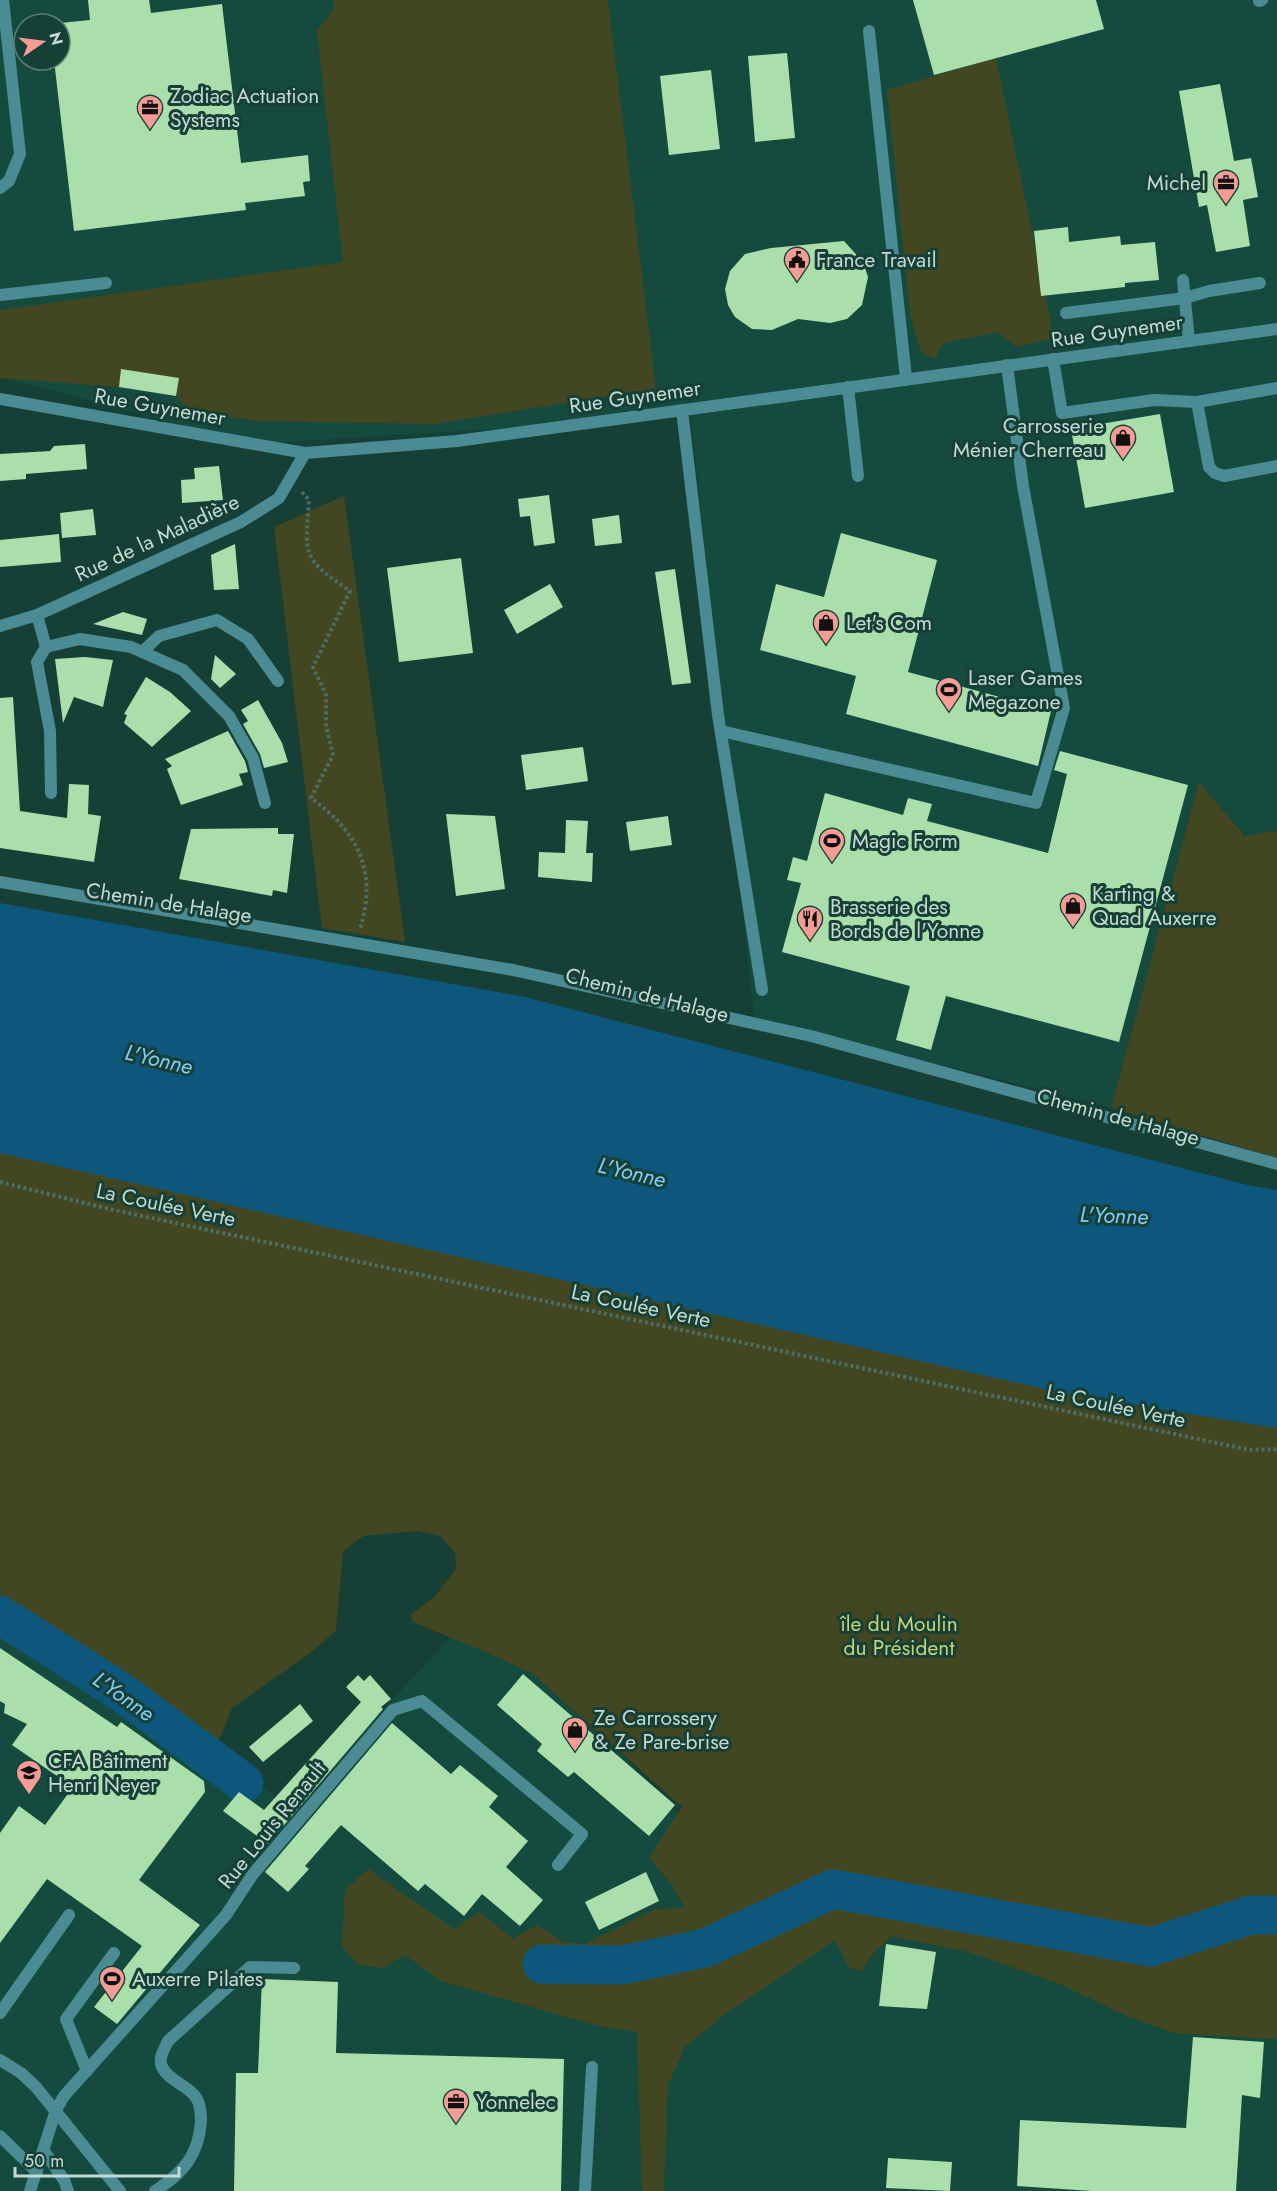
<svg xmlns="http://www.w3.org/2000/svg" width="1277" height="2191" viewBox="0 0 1277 2191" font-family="Jost,sans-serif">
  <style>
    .built { fill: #154b3f; fill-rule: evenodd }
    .green { fill: #434721 }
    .water { fill: #0c577b }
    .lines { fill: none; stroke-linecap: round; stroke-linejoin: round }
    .river { stroke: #0c577b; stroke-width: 39 }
    .building { fill: #aadfac }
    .path { stroke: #4b6f66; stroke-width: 4; stroke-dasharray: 3 3; stroke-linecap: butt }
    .lane { stroke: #4b8b93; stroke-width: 12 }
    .street { stroke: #4b8b93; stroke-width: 12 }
    .labels { text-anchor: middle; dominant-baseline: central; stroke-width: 6; stroke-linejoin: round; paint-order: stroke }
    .poi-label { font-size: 21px; fill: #c4dad3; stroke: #164036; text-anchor: start }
    .street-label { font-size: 21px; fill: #c4dad3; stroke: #164036 }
    .park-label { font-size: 21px; fill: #c7d375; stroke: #164036 }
    .water-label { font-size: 22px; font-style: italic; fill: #84ccf8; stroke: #164036 }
  </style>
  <rect width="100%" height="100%" fill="#164036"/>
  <g class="built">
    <path d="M0 0H1277V831L1246 836 1199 782 1111 1108 754 1017 691 417 251 444 0 376ZM24 24H60V60H24Z"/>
    <path d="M482 1602 775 1920 1277 1934V2191H0V1614L75 1656 293 1809Z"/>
  </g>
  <g class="green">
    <path d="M334 0H608L656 389 434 424 259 421 189 412 176 396 121 370 119 387 0 378V310L343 262 317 31 334 9Z"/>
    <path d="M996 58 1054 338 1016 347 998 332 943 343 935 359 921 352 910 315 887 90Z"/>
    <path d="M344 496 405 942 322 928 274 527Z"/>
    <path d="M1199 782 1245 836 1277 831V1158L1111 1108Z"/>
    <path d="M0 1135 1062 1393 1277 1428V2037L1274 2039 1174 2033 1129 2017 1060 1984 968 1952 891 1936 872 1955 862 1971 849 1968 835 1940 720 2018 685 2047 668 2085 664 2187 663 2191H642L637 2032 598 2026 441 1981 405 1955 383 1968 358 1965 342 1947 345 1890 368 1869 454 1929 480 1912 513 1939 537 1925 564 1942 585 1944 655 1909 685 1908 673 1886 649 1858 682 1807 533 1674 488 1653 413 1622 411 1615 435 1596 456 1569 455 1553 440 1536 418 1531 363 1536 343 1551 336 1631 310 1653 232 1708 217 1745 222 1788 117 1711 0 1637Z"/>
  </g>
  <path class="water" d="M0 903 525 997 1247 1185 1277 1190V1428L1062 1393 0 1153Z"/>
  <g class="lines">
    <g class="river">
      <path d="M0 1615 120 1691 244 1783"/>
      <path d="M542 1964 622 1965 705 1948 833 1889 1151 1947 1251 1915H1277"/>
    </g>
  </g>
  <g class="building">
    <path d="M88 0H149L151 13 222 4 241 163 308 155 310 181 303 182 305 196 245 203 246 210 74 231 54 60H60V23L90 20Z"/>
    <path d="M913 0H1096L1104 29 934 75Z"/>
    <path d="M787 53 795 138 755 142 748 56Z"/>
    <path d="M711 70 720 149 669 155 660 76Z"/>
    <path d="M1220 84 1234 161 1251 158 1258 197 1243 200 1250 246 1216 252 1207 205 1199 207 1179 91Z"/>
    <path d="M1068 227 1069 242 1120 236 1121 245 1155 242 1159 280 1125 283V287L1041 296 1034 231Z"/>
    <path d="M844 241 863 262 868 277 862 305 847 319 830 323 798 319 772 330 752 329 735 317 728 305 725 289 730 271 745 254 771 248Z"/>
    <path d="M121 369 179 378 176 396 119 387Z"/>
    <path d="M1160 414 1174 492 1085 508 1071 429Z"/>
    <path d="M85 444 87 469 26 474V479L0 481V454L50 451 54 446Z"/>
    <path d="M219 466 223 500 182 503 181 480 195 479 194 468Z"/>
    <path d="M549 495 555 543 534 546 530 516 520 517 518 499Z"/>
    <path d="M93 509 96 535 62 538 60 513Z"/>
    <path d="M619 515 622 543 595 546 592 519Z"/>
    <path d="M841 533 937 560 908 672 1051 711 1038 766 846 714 856 676 760 650 776 584 824 597Z"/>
    <path d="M59 534 61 562 0 567V540Z"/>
    <path d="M235 544 239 589 214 590 211 555Z"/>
    <path d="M461 558 473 653 399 662 387 568Z"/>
    <path d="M675 569 691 683 672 685 655 572Z"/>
    <path d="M550 584 563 607 517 634 504 610Z"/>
    <path d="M123 612 147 619 142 635 93 624Z"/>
    <path d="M215 655 236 674 220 688 211 679Z"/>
    <path d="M85 657 113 660 103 707 74 697 63 723 55 659Z"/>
    <path d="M146 677 170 692 191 711 152 747 124 723 127 715 124 714Z"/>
    <path d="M13 697 20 811 67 818 69 784 89 785 88 814 101 816 94 862 0 848V698Z"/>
    <path d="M258 700 282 743 288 762 264 768 260 754 243 724 248 721 241 710Z"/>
    <path d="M228 731 245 761 248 772 239 774 243 785 181 805 167 769 172 766 165 759Z"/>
    <path d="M583 747 588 781 526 790 521 755Z"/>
    <path d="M1060 751 1188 785 1119 1042 946 996 931 1050 896 1040 910 986 782 952 801 883 787 880 793 857 807 861 825 793 903 815 908 798 932 804 927 821 1048 853 1067 774 1054 770Z"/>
    <path d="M446 814 495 816 505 889 456 896Z"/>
    <path d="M668 816 672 845 630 851 626 822Z"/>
    <path d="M566 820 588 821 586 853H593L592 882 538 877 539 852 565 853Z"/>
    <path d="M278 828V834H294L287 893 273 890 272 896 179 879 191 829Z"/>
    <path d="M0 1648 117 1727 121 1722 204 1781 205 1792 139 1880 200 1925 117 2024 94 2007 142 1946 101 1917 47 1879 0 1943V1833L19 1806 45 1825 73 1787 12 1745 27 1724 4 1713 5 1704 0 1701Z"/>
    <path d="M523 1674 675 1805 649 1836 574 1772 568 1777 537 1751 542 1744 497 1705Z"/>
    <path d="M358 1675 364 1681 370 1675 391 1699 381 1707 383 1709 268 1844 223 1811 239 1792 264 1810 361 1702 346 1687Z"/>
    <path d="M300 1704 313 1721 263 1762 249 1747Z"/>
    <path d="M392 1723 451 1774 460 1765 498 1796 489 1807 528 1841 506 1867 543 1900 520 1926 482 1894 464 1916 425 1884 418 1891 341 1825 305 1866 309 1869 288 1892 265 1872Z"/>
    <path d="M646 1872 659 1901 599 1930 585 1902Z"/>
    <path d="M886 1944 936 1952 927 2009 879 2006Z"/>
    <path d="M262 1979 338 1982 336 2053 564 2059 561 2191H234L236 2073H258Z"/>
    <path d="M1193 2037 1264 2042 1260 2098 1242 2095 1236 2191H1092L1017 2186 1020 2120 1186 2128Z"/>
    <path d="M888 2158 952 2162 950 2191 886 2188Z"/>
  </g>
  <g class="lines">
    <g class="path">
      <path d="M302 492 309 500C305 557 302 558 350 591L313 667 326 695V725L333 755 311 798C358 832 378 871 360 929"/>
      <path d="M0 1182 109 1209 1250 1450 1277 1449"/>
    </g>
    <g class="lane">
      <path d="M1259 1 1262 0"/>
      <path d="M869 31 906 378"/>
      <path d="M0 188 9 181 20 154 3 0"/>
      <path d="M1183 280 1189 341"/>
      <path d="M0 295 106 283"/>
      <path d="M1066 313 1185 298 1209 291 1260 283"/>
      <path d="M1053 359 1062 413 1154 400 1197 402"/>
      <path d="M848 387 858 476"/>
      <path d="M1277 388 1197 402 1209 467 1215 473 1224 476 1277 466"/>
      <path d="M682 410 718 715 762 990"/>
      <path d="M37 615 46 647 37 662 50 731 51 793"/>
      <path d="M46 647 80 639 131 647 183 670 229 716 253 758 265 803"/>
      <path d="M142 652 159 636 217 620 248 639 278 681"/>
      <path d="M721 731 1036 803 1064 708 1023 486 1007 365"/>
      <path d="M0 882 513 970 811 1036 1277 1164"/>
      <path d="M0 2013 69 1915"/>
      <path d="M87 2071 66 2019 114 1953"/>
      <path d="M0 2136 37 2172"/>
      <path d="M44 2151 64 2180 68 2191"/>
      <path d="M155 2191C183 2173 199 2155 201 2121 201 2112 200 2101 194 2095 185 2084 169 2081 162 2067 158 2058 164 2050 168 2041L250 1967 294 1968"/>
      <path d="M585 2191 592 2067"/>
    </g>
    <g class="street">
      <path d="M0 399 305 453 457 441 1277 329"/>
      <path d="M0 626 37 615 241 522 279 498 305 453"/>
      <path d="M0 2060 21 2073 36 2087 120 2191"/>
      <path d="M30 2191 56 2110 64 2096 226 1915 253 1874 393 1710 422 1701 582 1834 558 1865"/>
    </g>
  </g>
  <defs>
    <symbol id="office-pin" viewBox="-11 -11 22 30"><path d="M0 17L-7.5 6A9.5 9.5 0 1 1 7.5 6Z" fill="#f59c96" stroke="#164036"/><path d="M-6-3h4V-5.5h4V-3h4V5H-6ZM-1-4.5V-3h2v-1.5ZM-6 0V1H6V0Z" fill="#111"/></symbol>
    <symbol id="civic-pin" viewBox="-11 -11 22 30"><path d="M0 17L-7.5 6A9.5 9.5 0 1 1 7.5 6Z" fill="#f59c96" stroke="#164036"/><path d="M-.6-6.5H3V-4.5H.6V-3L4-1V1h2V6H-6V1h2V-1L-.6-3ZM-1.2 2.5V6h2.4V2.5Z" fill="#111"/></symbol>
    <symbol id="shop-pin" viewBox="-11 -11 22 30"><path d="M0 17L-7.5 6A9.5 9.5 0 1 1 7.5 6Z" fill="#f59c96" stroke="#164036"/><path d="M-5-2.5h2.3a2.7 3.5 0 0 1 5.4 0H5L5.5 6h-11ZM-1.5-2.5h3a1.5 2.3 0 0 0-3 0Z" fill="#111"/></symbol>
    <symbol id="stadium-pin" viewBox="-11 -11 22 30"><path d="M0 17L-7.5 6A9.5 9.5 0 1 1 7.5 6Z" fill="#f59c96" stroke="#164036"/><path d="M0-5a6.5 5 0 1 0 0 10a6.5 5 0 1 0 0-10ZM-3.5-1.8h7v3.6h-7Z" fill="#111"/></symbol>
    <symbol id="restaurant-pin" viewBox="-11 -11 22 30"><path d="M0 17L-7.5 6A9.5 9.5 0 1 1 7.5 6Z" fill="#f59c96" stroke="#164036"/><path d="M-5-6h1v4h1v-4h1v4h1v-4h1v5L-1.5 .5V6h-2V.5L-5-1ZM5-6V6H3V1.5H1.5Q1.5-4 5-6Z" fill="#111"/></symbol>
    <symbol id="university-pin" viewBox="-11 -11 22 30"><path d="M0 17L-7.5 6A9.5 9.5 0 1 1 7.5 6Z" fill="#f59c96" stroke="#164036"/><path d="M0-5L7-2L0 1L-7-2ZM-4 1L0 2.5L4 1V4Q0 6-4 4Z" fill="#111"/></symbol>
  </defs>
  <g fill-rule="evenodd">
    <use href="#office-pin" x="135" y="93" width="30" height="40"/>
    <use href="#office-pin" x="1211" y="168" width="30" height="40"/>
    <use href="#civic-pin" x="782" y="245" width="30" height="40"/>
    <use href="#shop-pin" x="1108" y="423" width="30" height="40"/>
    <use href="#shop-pin" x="811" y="608" width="30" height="40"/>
    <use href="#stadium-pin" x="934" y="675" width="30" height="40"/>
    <use href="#stadium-pin" x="817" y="826" width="30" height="40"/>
    <use href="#shop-pin" x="1058" y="891" width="30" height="40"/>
    <use href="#restaurant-pin" x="795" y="904" width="30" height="40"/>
    <use href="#shop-pin" x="560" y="1715" width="30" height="40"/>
    <use href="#university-pin" x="14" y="1758" width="30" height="40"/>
    <use href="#stadium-pin" x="97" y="1964" width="30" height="40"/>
    <use href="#office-pin" x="441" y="2087" width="30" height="40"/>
  </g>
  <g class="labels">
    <g class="poi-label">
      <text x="170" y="96">Zodiac Actuation<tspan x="170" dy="24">Systems</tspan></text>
      <text x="1206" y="183" text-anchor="end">Michel</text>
      <text x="816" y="260">France Travail</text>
      <text x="1104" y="426" text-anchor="end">Carrosserie<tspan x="1104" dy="24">Ménier Cherreau</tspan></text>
      <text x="846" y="623">Let's Com</text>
      <text x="968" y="678">Laser Games<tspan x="968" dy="24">Megazone</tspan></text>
      <text x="852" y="841">Magic Form</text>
      <text x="1092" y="894">Karting &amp;<tspan x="1092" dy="24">Quad Auxerre</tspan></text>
      <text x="830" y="907">Brasserie des<tspan x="830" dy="24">Bords de l'Yonne</tspan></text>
      <text x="594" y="1718">Ze Carrossery<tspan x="594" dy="24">&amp; Ze Pare-brise</tspan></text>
      <text x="48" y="1761">CFA Bâtiment<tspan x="48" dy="24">Henri Neyer</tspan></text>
      <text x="132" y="1979">Auxerre Pilates</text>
      <text x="476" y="2102">Yonnelec</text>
    </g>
    <g class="street-label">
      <text transform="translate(1117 331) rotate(-8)">Rue Guynemer</text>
      <text transform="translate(635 397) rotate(-8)">Rue Guynemer</text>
      <text transform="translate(160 407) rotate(10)">Rue Guynemer</text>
      <text transform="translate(157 538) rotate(-25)">Rue de la Maladière</text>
      <text transform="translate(169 903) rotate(9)">Chemin de Halage</text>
      <text transform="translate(647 995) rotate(14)">Chemin de Halage</text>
      <text transform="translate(1118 1117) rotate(15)">Chemin de Halage</text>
      <text transform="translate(166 1205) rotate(12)">La Coulée Verte</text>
      <text transform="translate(641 1306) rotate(12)">La Coulée Verte</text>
      <text transform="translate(1116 1406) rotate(12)">La Coulée Verte</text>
      <text transform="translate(272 1825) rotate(-51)">Rue Louis Renault</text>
    </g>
    <g class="park-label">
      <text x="899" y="1624">île du Moulin<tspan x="899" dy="24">du Président</tspan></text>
    </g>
    <g class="water-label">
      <text transform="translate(159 1059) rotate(13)">L'Yonne</text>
      <text transform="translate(632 1172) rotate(13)">L'Yonne</text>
      <text transform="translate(1114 1215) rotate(2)">L'Yonne</text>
      <text transform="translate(124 1696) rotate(35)">L'Yonne</text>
    </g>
  </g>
  <g transform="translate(42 42) rotate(76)"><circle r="28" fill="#164036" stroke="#5c7e75" stroke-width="1.5"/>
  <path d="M0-4.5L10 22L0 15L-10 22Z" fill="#f59c96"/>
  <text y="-9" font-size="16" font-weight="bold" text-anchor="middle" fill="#c4dad3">N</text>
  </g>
  <path d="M15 2167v9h164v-9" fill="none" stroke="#c4dad3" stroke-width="3"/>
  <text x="24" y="2167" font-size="18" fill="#c4dad3" stroke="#164036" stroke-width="4.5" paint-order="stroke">50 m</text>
</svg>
